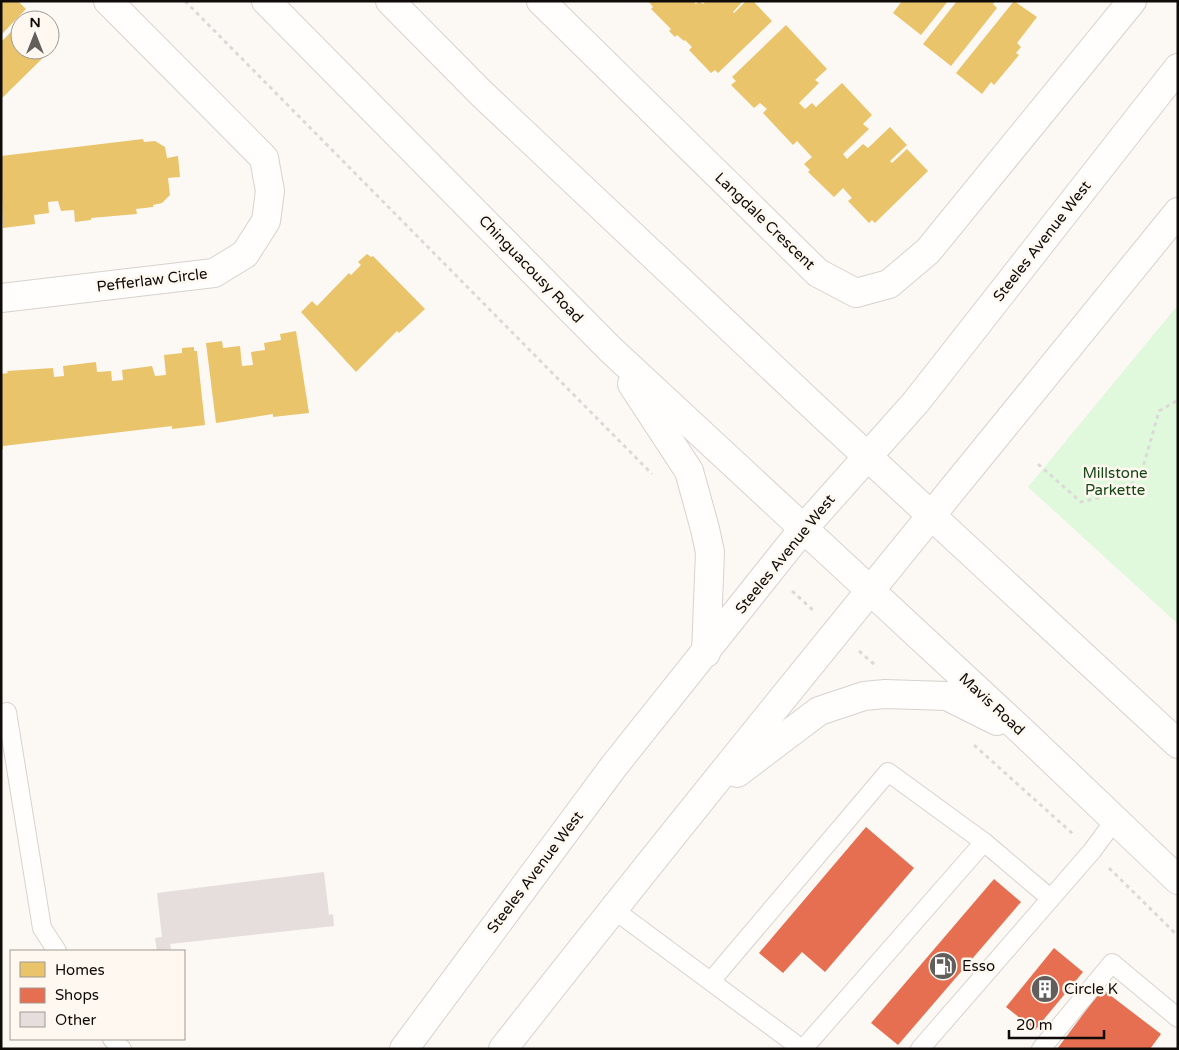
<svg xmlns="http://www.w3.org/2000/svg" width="1179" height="1050" viewBox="0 0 1179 1050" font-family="'Varela Round',sans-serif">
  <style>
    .green { fill: #e0f9dc }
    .homes { fill: #e9c46a }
    .shops { fill: #e76f51 }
    .building { fill: #e5dedc }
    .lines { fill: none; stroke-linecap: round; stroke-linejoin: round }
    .lane-casing { stroke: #d6d3cf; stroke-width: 20 }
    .street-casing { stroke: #d6d3cf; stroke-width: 30 }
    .secondary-casing { stroke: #d6d3cf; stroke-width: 30 }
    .path { stroke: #dcdad9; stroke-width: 3; stroke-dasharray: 4 4; stroke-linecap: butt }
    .lane { stroke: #fffefd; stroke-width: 18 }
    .street { stroke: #fffefd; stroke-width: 28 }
    .secondary { stroke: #fffefd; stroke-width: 28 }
    .labels { text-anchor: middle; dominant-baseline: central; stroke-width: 5; stroke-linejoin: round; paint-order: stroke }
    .street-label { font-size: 15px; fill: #0e0b08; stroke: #fff8f0 }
    .park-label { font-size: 15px; fill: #134715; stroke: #fff8f0 }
    .poi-label { font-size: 15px; fill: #0e0b08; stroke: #fff8f0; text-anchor: start }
  </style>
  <rect width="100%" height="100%" fill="#fcf8f4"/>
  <path class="green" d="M1178 305V624L1028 487Z"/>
  <g class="homes">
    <path d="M1 1H18L26 9 1 35Z"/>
    <path d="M648 1H693L696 4 699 1 703 4 706 1H743L733 12 734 13 746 1H753L772 21 718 73 715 70 711 73 689 50 692 47 685 40 684 41 677 35 675 37 669 31 671 29 651 9 653 7Z"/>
    <path d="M902 1H948L921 35 893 13Z"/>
    <path d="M957 1H995L993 4 997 8 951 66 923 44Z"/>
    <path d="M1014 1 1037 17 1017 43 1021 47 1016 53 1019 55 994 85 991 82 982 94 956 73Z"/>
    <path d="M20 23V50H51L1 99V42Z"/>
    <path d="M786 25 827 69 815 80 819 83 799 103 805 109 812 103 816 107 842 83 872 115 863 124 869 129 843 154 847 159 863 144 868 148 890 127 907 145 890 161 892 163 907 149 928 171 875 223 872 220 869 223 848 201 852 198 843 188 834 197 808 172 810 170 804 164 812 157 797 141 793 145 763 113 767 109 760 103 754 108 731 85 736 81 732 77Z"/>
    <path d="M143 139 144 142 155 141 165 147 167 158 178 156 180 177 168 178 170 195 162 203 153 205V207L136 209 137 214 91 218V220L75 222 74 210 61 211 58 201 48 202 49 213 34 215 35 224 3 228 1 156Z"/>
    <path d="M367 254 371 257 373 256 425 309 399 333 397 331 356 372 301 312 312 301 317 306 349 273 351 275 361 265 358 262Z"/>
    <path d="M296 331 309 413 273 417V414L216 423 206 343 222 341 223 348 240 346 242 366 253 365 251 352 265 350 264 343 281 340 280 334Z"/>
    <path d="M194 347V351H197L205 425 172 429V426L3 446V449L1 450V374L8 373 7 371 53 368 54 377 64 376 63 366 96 362 97 372 111 371 112 381 123 380 122 370 152 366 155 376 166 375 164 355 182 353V348Z"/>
  </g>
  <g class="shops">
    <path d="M866 827 914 868 825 972 802 952 783 973 759 953Z"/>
    <path d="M994 879 1021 902 898 1045 871 1023Z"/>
    <path d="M1054 948 1083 972 1035 1030 1006 1007Z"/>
    <path d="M1102 989 1161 1034 1150 1049H1057Z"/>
  </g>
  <path class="building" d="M324 872 329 915 333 914 334 926 170 944 171 949 157 951 155 938 162 937 157 893Z"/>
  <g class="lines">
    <defs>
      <g id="lane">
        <path d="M7 712 42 928 57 951"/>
        <path d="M613 909 802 1049"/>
        <path d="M711 981 888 772 984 842"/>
        <path d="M112 1039 122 1049"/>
        <path d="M803 1049 984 842 1050 898"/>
        <path d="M920 1049 1092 851 1115 820"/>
        <path d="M1041 1049 1112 963 1178 1018"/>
      </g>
      <g id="street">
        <path d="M541 1 818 273 856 293 889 284 928 251 1132 1"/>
        <path d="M1 298 214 273 245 254 266 221 270 191 264 158 108 1"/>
      </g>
      <g id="secondary">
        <path d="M266 1 610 349 1026 735 1178 880"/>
        <path d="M390 1 482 94 827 419 1178 744"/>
        <path d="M632 384 689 471 705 529 710 552 706 653"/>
        <path d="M737 773 819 711 864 696 885 694 947 696 997 721"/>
        <path d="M404 1049 614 766 803 529 916 402 1178 68"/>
        <path d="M503 1049C724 767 952 491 1178 212"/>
      </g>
    </defs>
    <use href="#lane" class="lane-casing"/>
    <use href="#street" class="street-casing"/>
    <use href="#secondary" class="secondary-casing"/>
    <g class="path">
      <path d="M185 1 652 474"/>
      <path d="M1038 464 1081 502 1127 491 1142 471 1159 411 1178 400"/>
      <path d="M792 591 815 612"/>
      <path d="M859 651 875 665"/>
      <path d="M974 745 1073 834"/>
      <path d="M1109 868 1178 936"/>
    </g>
    <use href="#lane" class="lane"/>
    <use href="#street" class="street"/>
    <use href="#secondary" class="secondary"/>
  </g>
  <defs>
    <symbol id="fuel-disc" viewBox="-11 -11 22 22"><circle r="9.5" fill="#615e5b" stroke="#fff8f0"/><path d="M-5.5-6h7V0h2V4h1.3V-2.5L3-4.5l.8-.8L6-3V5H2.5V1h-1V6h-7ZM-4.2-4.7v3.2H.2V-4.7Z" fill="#fff"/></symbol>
    <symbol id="building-disc" viewBox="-11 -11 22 22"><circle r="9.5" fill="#615e5b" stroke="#fff8f0"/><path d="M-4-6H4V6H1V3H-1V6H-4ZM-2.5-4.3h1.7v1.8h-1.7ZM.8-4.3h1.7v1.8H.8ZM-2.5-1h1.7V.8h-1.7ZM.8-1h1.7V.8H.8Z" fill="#fff"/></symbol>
  </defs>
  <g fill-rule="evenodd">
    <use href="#fuel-disc" x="927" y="950" width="32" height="32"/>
    <use href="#building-disc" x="1029" y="973" width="32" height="32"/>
  </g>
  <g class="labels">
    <g class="street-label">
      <text transform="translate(765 221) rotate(44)">Langdale Crescent</text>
      <text transform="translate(1042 241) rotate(-52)">Steeles Avenue West</text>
      <text transform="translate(531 269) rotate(46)">Chinguacousy Road</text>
      <text transform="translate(152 280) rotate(-7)">Pefferlaw Circle</text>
      <text transform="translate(785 554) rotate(-51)">Steeles Avenue West</text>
      <text transform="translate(992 704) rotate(43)">Mavis Road</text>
      <text transform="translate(535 872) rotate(-53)">Steeles Avenue West</text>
    </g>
    <g class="park-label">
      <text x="1115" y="473">Millstone<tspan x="1115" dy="17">Parkette</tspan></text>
    </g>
    <g class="poi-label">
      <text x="962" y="966">Esso</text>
      <text x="1064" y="989">Circle K</text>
    </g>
  </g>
  <rect width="1179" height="1050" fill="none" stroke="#0e0b08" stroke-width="5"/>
  <rect x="10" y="950" width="175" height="90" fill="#fff8f0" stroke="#9f9993"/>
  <rect x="20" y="962" width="25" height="15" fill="#e9c46a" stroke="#9f9993"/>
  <text x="55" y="975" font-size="15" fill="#0e0b08">Homes</text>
  <rect x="20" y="988" width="25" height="15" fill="#e76f51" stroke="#9f9993"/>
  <text x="55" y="1000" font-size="15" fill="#0e0b08">Shops</text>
  <rect x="20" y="1012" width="25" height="15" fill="#e5dedc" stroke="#9f9993"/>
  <text x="55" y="1025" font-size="15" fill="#0e0b08">Other</text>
  <g transform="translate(35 35)"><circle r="24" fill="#fff8f0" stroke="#9f9993"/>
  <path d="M0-4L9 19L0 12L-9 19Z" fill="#615e5b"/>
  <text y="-8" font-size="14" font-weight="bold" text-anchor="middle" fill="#0e0b08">N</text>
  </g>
  <path d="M1009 1030v8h95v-8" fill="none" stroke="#0e0b08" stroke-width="2.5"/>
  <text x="1016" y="1030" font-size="15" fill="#0e0b08" stroke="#fff8f0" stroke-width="4" paint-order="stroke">20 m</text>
</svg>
